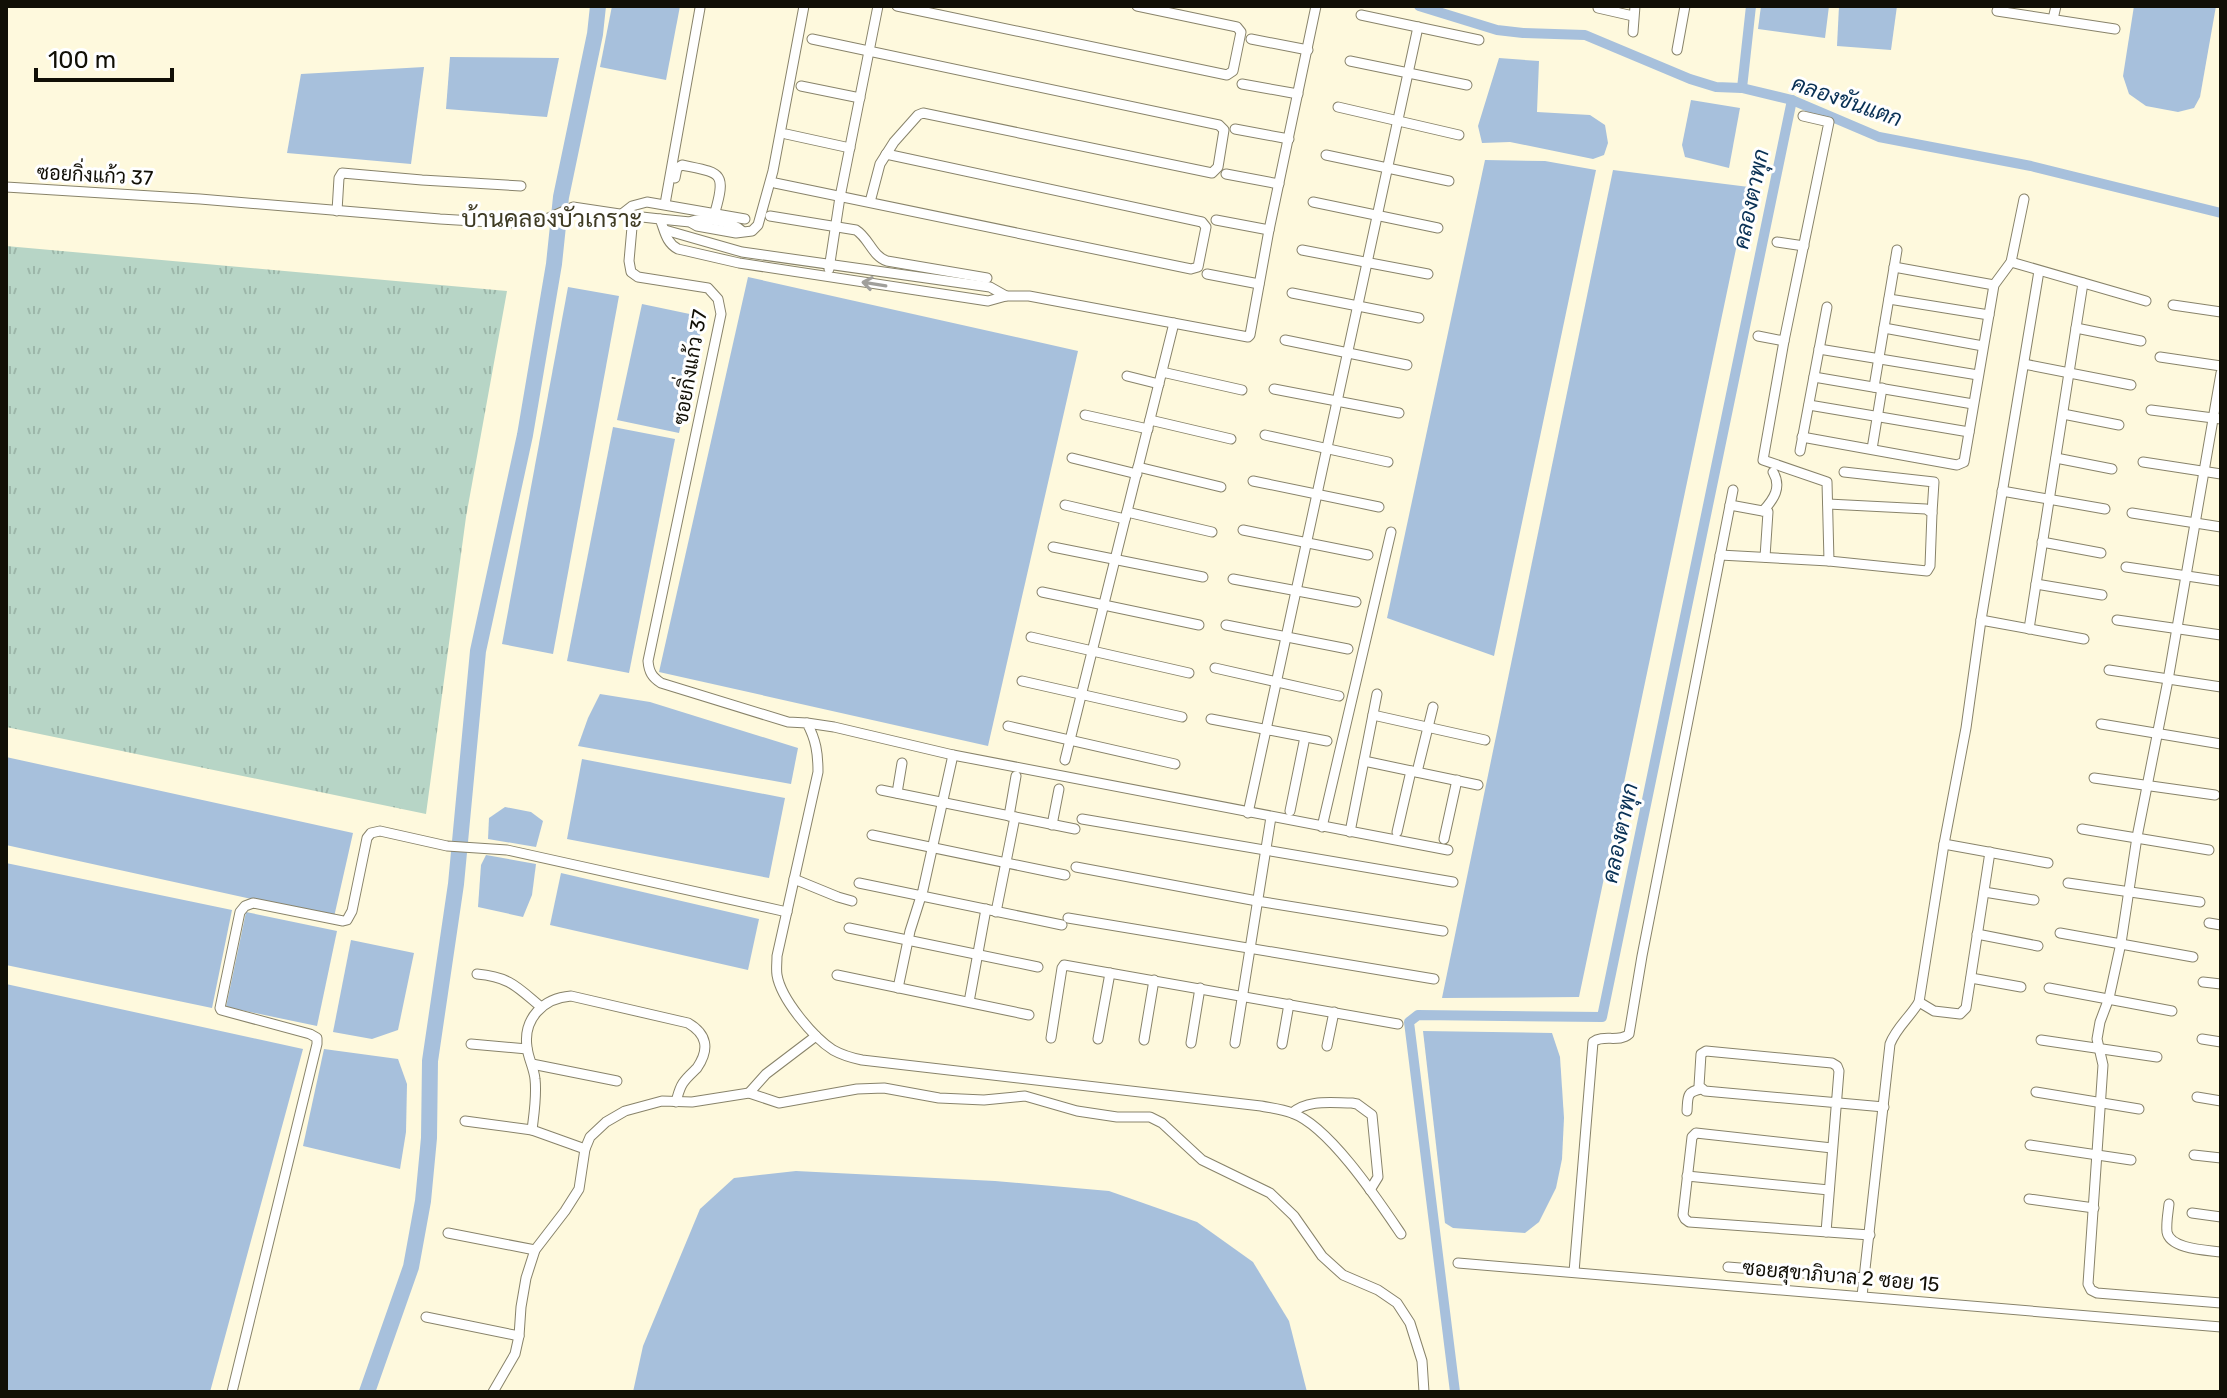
<svg xmlns="http://www.w3.org/2000/svg" width="2227" height="1398" viewBox="0 0 2227 1398" font-family="Rubik,Sarabun,sans-serif">
  <style>
    .grass { fill: url(#grass-tufts) }
    .water { fill: #a7c0dc }
    .lines { fill: none; stroke-linecap: round; stroke-linejoin: round }
    .canal { stroke: #a7c0dc; stroke-width: 10 }
    .river { stroke: #a7c0dc; stroke-width: 16 }
    .minor-casing { stroke: #88836a; stroke-width: 11 }
    .minor { stroke: #fff; stroke-width: 9 }
    .oneway { stroke: #a09f9b }
    .labels { text-anchor: middle; dominant-baseline: central; stroke-width: 6; stroke-linejoin: round; paint-order: stroke }
    .street-label { font-size: 20px; fill: #110f06; stroke: #fff }
    .water-label { font-size: 22px; font-style: italic; fill: #093155; stroke: #fff }
    .quarter-label { font-size: 24px; fill: #3f3b24; stroke: #fff }
  </style>
  <defs>
    <pattern id="grass-tufts" width="24" height="20" patternUnits="userSpaceOnUse" patternTransform="scale(2)"><rect width="24" height="20" fill="#b7d5c6"/><path d="M3 7l-1-3M5 7V3M7 7l1-3M15 17l-1-3M17 17v-4M19 17l1-3" fill="none" stroke="#9cb6a9"/></pattern>
  </defs>
  <rect width="100%" height="100%" fill="#fef9dd"/>
  <path class="grass" d="M6 246 507 291 466 517 426 814 6 727Z"/>
  <g class="water">
    <path d="M612 6H680L666 80 600 67Z"/>
    <path d="M1761 6H1829L1825 38 1758 29Z"/>
    <path d="M1839 6H1897L1891 50 1837 46Z"/>
    <path d="M2134 6H2216L2200 97 2194 108 2178 112 2146 106 2129 94 2123 76Z"/>
    <path d="M450 57 559 58 547 117 446 109Z"/>
    <path d="M1499 58 1539 61 1537 112 1590 115 1605 125 1608 143 1604 155 1593 159 1510 142 1482 143 1478 126Z"/>
    <path d="M424 67 411 164 287 153 301 74Z"/>
    <path d="M1691 100 1740 108 1729 168 1685 157 1682 145Z"/>
    <path d="M1485 160 1545 161 1596 170 1494 656 1387 618Z"/>
    <path d="M1613 170 1749 187 1579 997 1442 998Z"/>
    <path d="M748 277 1078 351 988 746 659 672Z"/>
    <path d="M568 287 619 296 553 654 502 644Z"/>
    <path d="M642 304 704 317 679 433 617 420Z"/>
    <path d="M613 427 675 439 629 673 567 661Z"/>
    <path d="M600 694 650 702 798 748 791 784 578 746 588 718Z"/>
    <path d="M6 757 353 833 334 917 6 845Z"/>
    <path d="M582 759 785 798 769 878 567 839Z"/>
    <path d="M505 807 531 812 543 821 536 847 488 839 489 818Z"/>
    <path d="M486 855 536 864 532 895 523 917 478 907 481 865Z"/>
    <path d="M6 863 232 910 212 1008 6 965Z"/>
    <path d="M561 873 759 919 748 970 550 925Z"/>
    <path d="M246 912 337 931 317 1026 226 1007Z"/>
    <path d="M351 940 414 953 398 1030 372 1039 333 1032Z"/>
    <path d="M6 984 303 1049 210 1392H6Z"/>
    <path d="M1423 1031 1552 1033 1560 1057 1564 1118 1562 1159 1556 1188 1539 1222 1525 1233 1453 1228 1445 1223Z"/>
    <path d="M324 1049 398 1059 407 1084 406 1132 400 1169 303 1146Z"/>
    <path d="M796 1171 995 1181 1109 1191 1197 1222 1253 1262 1289 1321 1307 1392H633L643 1346 700 1209 734 1178Z"/>
  </g>
  <g class="lines">
    <g class="canal">
      <path d="M1419 6 1497 30 1523 33 1585 35 1690 79 1716 87 1742 88 1792 100 1879 137 2031 166 2221 213"/>
      <path d="M1742 88 1751 6"/>
      <path d="M1455 1392 1409 1022 1418 1015 1602 1017 1792 100"/>
    </g>
    <path class="river" d="M367 1392 411 1267 423 1201 429 1138 430 1061 456 884 478 651 525 435 554 264 561 197 595 34 598 6"/>
    <defs>
      <g id="minor">
        <path d="M897 6 1227 75 1233 71 1241 32 1237 27 1137 6"/>
        <path d="M1598 8 1633 16"/>
        <path d="M1997 11 2115 29"/>
        <path d="M1361 15 1479 40"/>
        <path d="M2053 19 2056 6"/>
        <path d="M1633 32 1635 6"/>
        <path d="M812 39 1219 125 1224 130 1218 167 1212 173 923 113 918 115 894 142 880 164 870 202"/>
        <path d="M1251 39 1308 50"/>
        <path d="M1677 50 1685 6"/>
        <path d="M1350 61 1467 85"/>
        <path d="M1242 84 1298 94"/>
        <path d="M801 86 860 98"/>
        <path d="M1338 107 1459 135"/>
        <path d="M1235 129 1289 139"/>
        <path d="M786 134 850 148"/>
        <path d="M1326 155 1449 181"/>
        <path d="M1226 174 1279 184"/>
        <path d="M675 178 677 168 682 165C720 173 727 171 715 212"/>
        <path d="M775 183 1191 269 1198 267 1206 227 1202 222 886 154"/>
        <path d="M6 187 200 199 440 219 507 223 544 220 573 207 633 216 629 261 631 272 638 277 708 288 718 299 721 314 648 661C649 672 652 677 661 683L788 722 807 723C816 740 818 753 818 772L777 956C777 963 776 969 777 975 781 999 813 1037 833 1050 842 1055 852 1058 862 1060L1261 1106C1271 1108 1282 1109 1292 1113 1329 1126 1378 1200 1401 1234"/>
        <path d="M1313 202 1438 228"/>
        <path d="M665 204 700 8"/>
        <path d="M337 211 339 178 342 173 422 180 521 186"/>
        <path d="M623 213 632 206 647 202 745 219"/>
        <path d="M633 216 660 219C665 231 666 243 678 249L739 263 988 301 1006 296H1029L1248 337 1250 335 1269 230 1316 6"/>
        <path d="M770 216 856 230C869 238 872 256 887 261L987 278"/>
        <path d="M660 219 690 222 697 226 736 233 752 231 758 225 773 171 804 6"/>
        <path d="M1216 220 1269 230"/>
        <path d="M690 222C701 216 734 222 742 231"/>
        <path d="M665 230 742 252 990 287 1006 296"/>
        <path d="M1777 242 1804 246"/>
        <path d="M1302 250 1428 274"/>
        <path d="M2011 262 2146 301"/>
        <path d="M1894 267 1994 285"/>
        <path d="M829 269 840 197 878 6"/>
        <path d="M1207 274 1259 284"/>
        <path d="M1292 293 1419 318"/>
        <path d="M1889 299 1989 315"/>
        <path d="M2173 305 2221 312"/>
        <path d="M1884 328 1983 346"/>
        <path d="M2076 328 2141 341"/>
        <path d="M1758 336 1784 341"/>
        <path d="M1285 340 1407 365"/>
        <path d="M1819 349 1978 375"/>
        <path d="M2160 357 2221 366"/>
        <path d="M2024 364 2131 385"/>
        <path d="M1162 372 1242 390"/>
        <path d="M2221 373 2168 680 2137 837 2121 943 2109 998 2100 1022 2097 1039 2103 1065 2088 1284 2091 1290 2097 1293 2221 1303"/>
        <path d="M1127 376 1159 384"/>
        <path d="M1814 377 1973 404"/>
        <path d="M1874 387 1897 250"/>
        <path d="M1274 389 1399 413"/>
        <path d="M1809 405 1969 432"/>
        <path d="M2151 410 2221 419"/>
        <path d="M2063 414 2119 425"/>
        <path d="M1085 415 1148 429"/>
        <path d="M1150 420 1231 439"/>
        <path d="M1265 435 1388 462"/>
        <path d="M1802 437 1957 465 1964 462 1994 285 2011 262 2024 199"/>
        <path d="M1872 449 1882 388"/>
        <path d="M1800 451 1827 307"/>
        <path d="M1072 458 1137 474"/>
        <path d="M2056 458 2112 469"/>
        <path d="M2143 462 2221 474"/>
        <path d="M1138 467 1221 487"/>
        <path d="M1844 472 1934 482 1932 513"/>
        <path d="M1253 481 1379 507"/>
        <path d="M2002 491 2105 509"/>
        <path d="M1828 504 1926 509 1932 513 1930 566 1927 571 1829 561"/>
        <path d="M1065 505 1125 519"/>
        <path d="M1730 505 1768 512 1765 557"/>
        <path d="M1763 511C1774 499 1782 487 1773 472"/>
        <path d="M1127 512 1212 532"/>
        <path d="M2132 513 2221 527"/>
        <path d="M1243 530 1368 555"/>
        <path d="M2042 542 2101 553"/>
        <path d="M1053 547 1203 577"/>
        <path d="M1720 555 1829 561 1827 482 1763 460 1784 341 1829 122 1803 116"/>
        <path d="M2126 567 2221 581"/>
        <path d="M1233 579 1356 602"/>
        <path d="M2036 584 2102 595"/>
        <path d="M1042 592 1199 625"/>
        <path d="M1981 620 2084 639"/>
        <path d="M2117 620 2221 635"/>
        <path d="M1226 625 1348 649"/>
        <path d="M2029 629 2083 283"/>
        <path d="M1031 637 1189 673"/>
        <path d="M1215 668 1339 696"/>
        <path d="M2109 670 2221 687"/>
        <path d="M1022 681 1182 717"/>
        <path d="M1373 715 1485 740"/>
        <path d="M1211 719 1327 741"/>
        <path d="M807 723 834 727 953 755 1448 850"/>
        <path d="M2101 724 2221 744"/>
        <path d="M1008 726 1175 764"/>
        <path d="M1065 760 1174 323"/>
        <path d="M1364 761 1478 785"/>
        <path d="M1417 772 1433 707"/>
        <path d="M2094 778 2215 795"/>
        <path d="M881 790 1075 829"/>
        <path d="M897 793 902 763"/>
        <path d="M1290 811 1305 737"/>
        <path d="M1248 813 1418 27"/>
        <path d="M1009 816 1016 776"/>
        <path d="M1082 819 1453 882"/>
        <path d="M1052 825 1059 789"/>
        <path d="M1322 827 1391 532"/>
        <path d="M2082 829 2209 850"/>
        <path d="M1350 832 1377 694"/>
        <path d="M1397 832 1411 771"/>
        <path d="M872 835 1065 875"/>
        <path d="M1444 839 1457 780"/>
        <path d="M1944 844 2048 863"/>
        <path d="M1076 867 1257 901 1443 931"/>
        <path d="M794 879 838 897 852 901"/>
        <path d="M859 883 1062 925"/>
        <path d="M2068 883 2200 902"/>
        <path d="M1984 892 2034 900"/>
        <path d="M996 912 1015 817"/>
        <path d="M1068 918 1434 979"/>
        <path d="M2209 923 2221 925"/>
        <path d="M849 928 1038 967"/>
        <path d="M2060 933 2193 957"/>
        <path d="M1977 934 2038 946"/>
        <path d="M477 974C510 977 517 987 541 1007"/>
        <path d="M837 975 1029 1015"/>
        <path d="M1971 978 2021 987"/>
        <path d="M2203 982 2221 984"/>
        <path d="M898 988 910 931 923 890 953 755"/>
        <path d="M2049 988 2172 1011"/>
        <path d="M969 1002 986 909"/>
        <path d="M1919 1002 1934 1011 1960 1014 1966 1008 1990 852"/>
        <path d="M1051 1038 1062 968 1064 965 1398 1024"/>
        <path d="M1098 1039 1110 973"/>
        <path d="M2202 1039 2221 1042"/>
        <path d="M1144 1040 1154 980"/>
        <path d="M2041 1040 2157 1057"/>
        <path d="M1191 1043 1200 988"/>
        <path d="M1235 1043 1271 817"/>
        <path d="M471 1044 527 1049"/>
        <path d="M1282 1044 1289 1004"/>
        <path d="M1327 1046 1334 1012"/>
        <path d="M532 1064 617 1081"/>
        <path d="M2036 1092 2139 1109"/>
        <path d="M749 1093 766 1074 816 1036"/>
        <path d="M2197 1097 2221 1101"/>
        <path d="M1687 1111C1688 1097 1686 1092 1701 1089"/>
        <path d="M1292 1113C1308 1099 1332 1103 1352 1103L1357 1104 1372 1115 1378 1177 1370 1190"/>
        <path d="M465 1121 532 1130 585 1149"/>
        <path d="M532 1130C534 1113 537 1096 535 1079 534 1068 528 1058 527 1047 523 1019 543 998 571 996L688 1023C707 1034 710 1049 697 1068 692 1073 687 1077 683 1083 679 1089 678 1095 676 1102"/>
        <path d="M2030 1145 2131 1160"/>
        <path d="M1832 1148 1696 1133 1692 1137 1683 1215 1685 1219 1689 1222 1870 1235"/>
        <path d="M2194 1155 2221 1158"/>
        <path d="M1687 1176 1829 1190"/>
        <path d="M2029 1199 2094 1208"/>
        <path d="M2169 1204C2168 1213 2166 1223 2167 1232 2170 1249 2206 1250 2221 1252"/>
        <path d="M2192 1213 2221 1217"/>
        <path d="M1826 1232 1839 1071 1837 1066 1832 1063 1706 1051 1701 1054 1699 1086 1705 1091 1884 1107"/>
        <path d="M448 1233 535 1250"/>
        <path d="M1458 1263 2221 1327"/>
        <path d="M1728 1267 1865 1278"/>
        <path d="M1574 1272 1593 1042C1603 1034 1619 1043 1629 1034L1642 956 1733 490"/>
        <path d="M1862 1296 1890 1044C1896 1028 1910 1017 1919 1002L1944 844 1966 728 1981 620 2039 271"/>
        <path d="M426 1317 519 1336"/>
        <path d="M232 1392 317 1044V1038L310 1034 221 1010 220 1008 240 912 245 906 253 903 343 921 347 920 352 911 367 838 371 833 380 831 447 846 507 850 787 912"/>
        <path d="M493 1392 515 1354 519 1336 521 1307 526 1278 535 1250 565 1211 579 1189 585 1149 590 1137 606 1122 625 1111 662 1101 692 1102 749 1093 779 1103 857 1089 884 1088 939 1098 984 1100 1025 1096 1077 1111 1117 1117H1150L1162 1123 1202 1160 1270 1193 1294 1216 1322 1256 1343 1275 1378 1290 1397 1303 1410 1323 1422 1361 1424 1392"/>
      </g>
    </defs>
    <use href="#minor" class="minor-casing"/>
    <use href="#minor" class="minor"/>
  </g>
  <defs><path id="oneway-shaft" d="M-6 0H5M1.5-3L5.5 0L1.5 3" fill="none" stroke-width="1.6" stroke-linecap="round" stroke-linejoin="round" transform="scale(2)"/></defs>
  <use class="oneway" href="#oneway-shaft" transform="translate(874 284) rotate(-171)"/>
  <g class="labels">
    <g class="street-label">
      <text transform="translate(95 175) rotate(3)">ซอยกิ่งแก้ว 37</text>
      <text transform="translate(690 367) rotate(-80)">ซอยกิ่งแก้ว 37</text>
      <text transform="translate(1841 1276) rotate(5)">ซอยสุขาภิบาล 2 ซอย 15</text>
    </g>
    <g class="water-label">
      <text transform="translate(1847 101) rotate(19)">คลองขันแตก</text>
      <text transform="translate(1751 199) rotate(-78)">คลองตาพุก</text>
      <text transform="translate(1620 833) rotate(-78)">คลองตาพุก</text>
    </g>
    <g class="quarter-label">
      <text x="552" y="219">บ้านคลองบัวเกราะ</text>
    </g>
  </g>
  <rect width="2227" height="1398" fill="none" stroke="#110f06" stroke-width="16"/>
  <path d="M36 68v12h136v-12" fill="none" stroke="#110f06" stroke-width="4"/>
  <text x="48" y="68" font-size="24" fill="#110f06" stroke="#ffffff" stroke-width="6" paint-order="stroke">100 m</text>
</svg>
